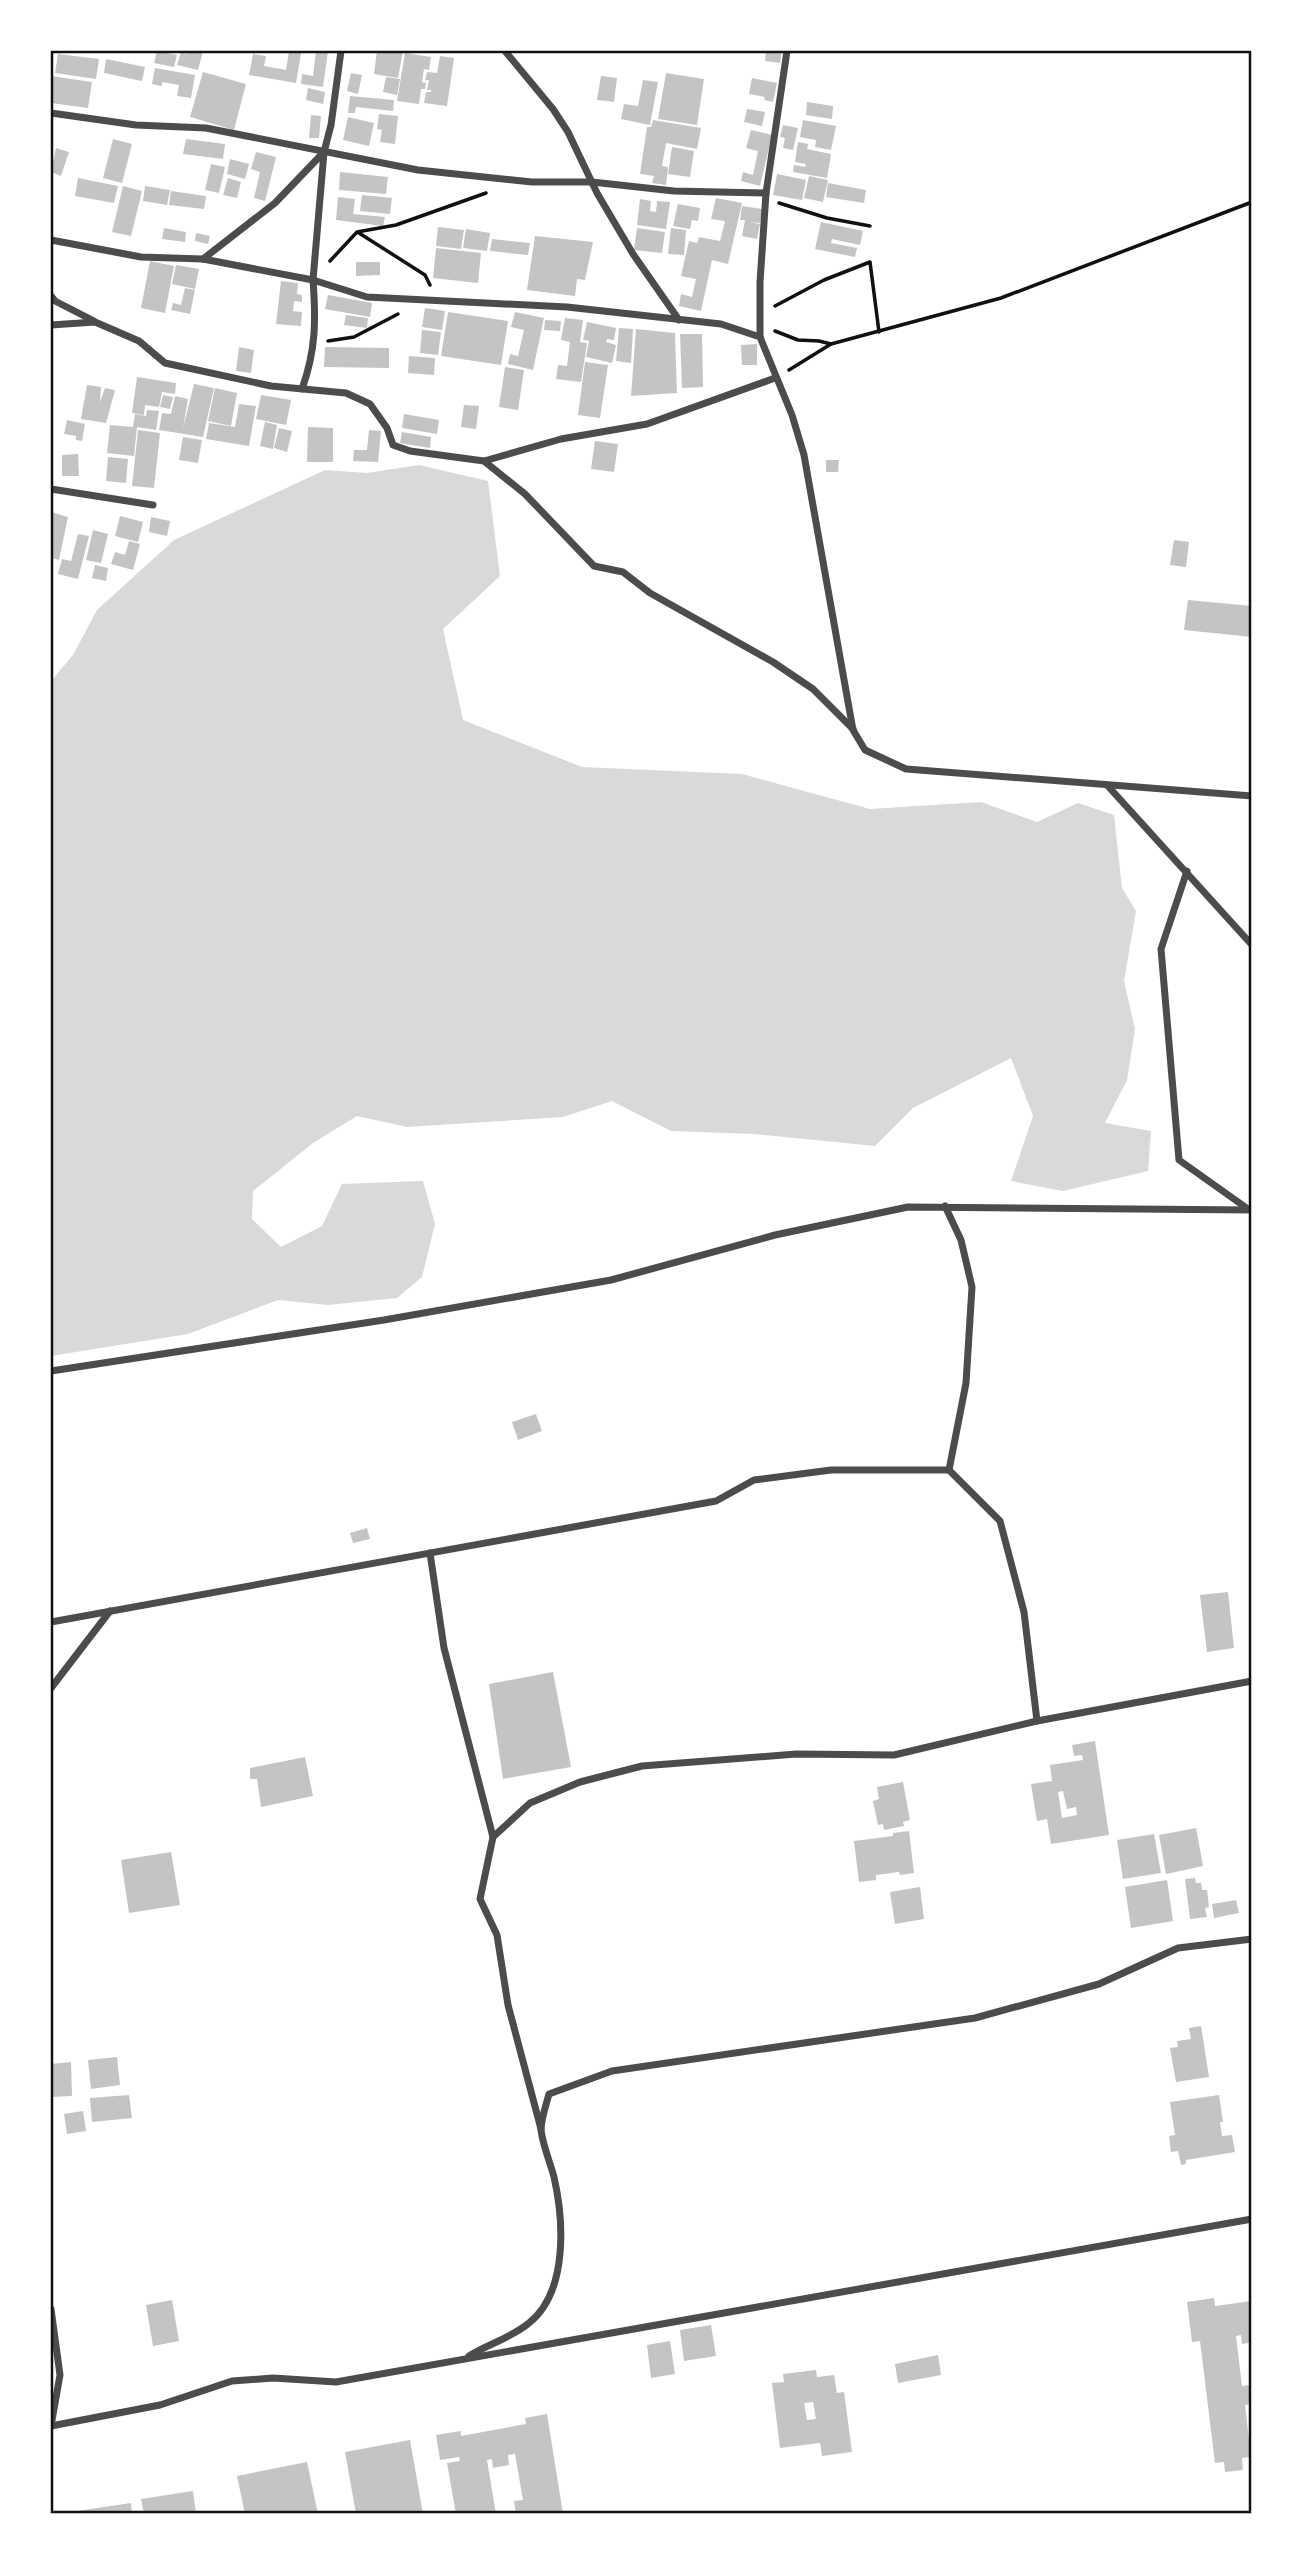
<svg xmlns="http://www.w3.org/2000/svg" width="1303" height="2565" viewBox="0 0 1303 2565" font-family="'Crimson Pro',serif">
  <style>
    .water { fill: #d9d9d9 }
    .building { fill: #c4c4c4; fill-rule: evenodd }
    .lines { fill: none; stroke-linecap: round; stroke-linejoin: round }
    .path { stroke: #111; stroke-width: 3.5 }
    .minor { stroke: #4c4c4c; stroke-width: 7 }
    .neatline { fill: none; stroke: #111; stroke-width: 2.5 }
  </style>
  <rect width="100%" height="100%" fill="#fff"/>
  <path class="water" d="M419 465 488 481 500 576 443 629 463 720 582 767 742 774 870 809 981 802 1037 822 1078 803 1114 815 1122 888 1136 911 1124 981 1135 1029 1127 1080 1105 1123 1151 1131 1148 1171 1063 1191 1011 1181 1033 1116 1011 1058 913 1108 875 1146 754 1134 671 1131 612 1101 563 1117 407 1127 357 1116 313 1143 253 1191 252 1219 281 1247 322 1226 342 1184 423 1181 435 1224 422 1277 397 1298 328 1305 278 1300 188 1334 51 1356V681L73 655 97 610 174 540 325 470 367 473Z"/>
  <g class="building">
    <path d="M157 51 177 55 174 67 154 63Z"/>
    <path d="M188 51H203L198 70 177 65 181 52 187 54Z"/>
    <path d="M289 51 301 53 296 83 249 75 253 54 266 56 264 66 286 70Z"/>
    <path d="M316 51H328L323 87 301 84 302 74 313 76Z"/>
    <path d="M377 51H403L398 78 374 74Z"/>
    <path d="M766 51H782L780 63 765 61Z"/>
    <path d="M405 53 431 57 429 70 424 69 422 82 426 83 425 89H421L419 104 397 101Z"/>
    <path d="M58 54 99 59 96 79 55 73Z"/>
    <path d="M440 56 454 58 447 106 424 103 426 92H431V90H427L429 80H425L427 72 437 73Z"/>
    <path d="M106 59 145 67 142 81 104 73Z"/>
    <path d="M155 68 195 75 191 98 177 96 179 85 162 82V86L152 84Z"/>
    <path d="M203 72 246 84 234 130 190 117Z"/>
    <path d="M351 73 362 75 358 94 347 91Z"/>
    <path d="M666 73 704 79 697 125 658 119Z"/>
    <path d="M51 76 92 82 88 108 51 103Z"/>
    <path d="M601 76 617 78 614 102 597 100Z"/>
    <path d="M386 77 400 79 397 95 383 92Z"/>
    <path d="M752 78 777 83 773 102 764 100 765 97 749 94Z"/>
    <path d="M643 80 658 82 650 125 621 119 624 104 638 106Z"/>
    <path d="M308 88 325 92 323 104 306 100Z"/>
    <path d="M350 96 394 100 393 111 356 107 355 113H348Z"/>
    <path d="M807 102 833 106 832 119 806 115Z"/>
    <path d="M747 109 765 112 762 126 744 122Z"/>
    <path d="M379 114 398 116 395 144 380 142 382 130 377 129Z"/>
    <path d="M311 115 321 116 319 138H309Z"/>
    <path d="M348 117 374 123 369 146 343 140Z"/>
    <path d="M653 120 701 128 697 149 666 143 662 166 668 167 666 185 652 183 654 176 640 174 647 127H651Z"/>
    <path d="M803 120 836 126 831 150 815 147 816 140 800 137Z"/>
    <path d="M783 125 798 128 793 150 783 148 785 138 780 137Z"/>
    <path d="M751 130 772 135 760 186 741 181 743 172 753 175 758 151 746 148Z"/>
    <path d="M113 139 132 144 122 183 103 178Z"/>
    <path d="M186 139 225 144 223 159 183 154Z"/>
    <path d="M798 142 808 144 807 149 831 154 827 178 793 172 794 165 805 167 806 164 795 162Z"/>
    <path d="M672 147 694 151 690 177 668 174Z"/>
    <path d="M56 148 69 152 61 176 51 172Z"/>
    <path d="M256 152 276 157 265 201 254 198 260 172 251 169Z"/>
    <path d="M230 159 249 164 245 179 227 174Z"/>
    <path d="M211 164 225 167 219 193 205 190Z"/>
    <path d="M340 172 388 177 386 194 339 190Z"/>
    <path d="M777 174 806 180 802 200 773 195Z"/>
    <path d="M809 176 828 180 823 202 804 198Z"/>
    <path d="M78 178 118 186 114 203 75 196Z"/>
    <path d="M228 178 241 182 237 198 223 195Z"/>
    <path d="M828 183 866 190 864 203 826 197Z"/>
    <path d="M123 186 142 191 131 236 112 232Z"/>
    <path d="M145 186 170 190 167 205 143 201Z"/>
    <path d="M171 191 206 196 204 209 169 205Z"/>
    <path d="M362 195 392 198 390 214 360 211Z"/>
    <path d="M338 197 355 199 353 214 385 217 383 226 336 220Z"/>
    <path d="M716 198 742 203 728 264 712 260 701 311 679 306 681 294 692 297 696 279 681 276 689 241 697 243 699 237 720 241 725 221 711 219Z"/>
    <path d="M640 199 651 201 650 211 656 212 657 201 670 202 666 229 637 225Z"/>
    <path d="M678 204 700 208 698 221 692 220 690 229 673 226Z"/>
    <path d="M742 206 762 209 760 223 749 222 760 224 757 239 742 236 745 220H740Z"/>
    <path d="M821 222 863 231 860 245 832 239 831 243 857 248 855 257 815 249Z"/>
    <path d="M438 227 464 230 461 249 436 246Z"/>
    <path d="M164 228 186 232 185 242 162 239Z"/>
    <path d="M637 228 665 232 662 253 634 250Z"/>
    <path d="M671 228 686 230 684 255 668 254Z"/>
    <path d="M466 229 490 233 487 251 463 248Z"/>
    <path d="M196 233 210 236 208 244 195 241Z"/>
    <path d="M535 236 593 242 585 280 577 279 575 296 527 290Z"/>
    <path d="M492 239 530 243 528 255 490 251Z"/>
    <path d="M436 248 481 253 478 283 433 278Z"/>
    <path d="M150 261 174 266 165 313 141 308Z"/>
    <path d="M356 262H380V275L356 276Z"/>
    <path d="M176 265 199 269 195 289 172 284Z"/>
    <path d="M281 281 298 283 297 294 302 295V302L294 301 293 311 302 312 301 326 276 324Z"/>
    <path d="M185 288 195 290 190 314 171 310 173 303 181 305Z"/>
    <path d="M328 295 372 303 370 317 325 309Z"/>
    <path d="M425 308 445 311 442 330 422 327Z"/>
    <path d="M448 312 508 321 501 365 441 356Z"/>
    <path d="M515 312 544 318 533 370 508 364 510 354 518 356 524 330 511 327Z"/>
    <path d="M346 315 368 318 367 328 344 325Z"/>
    <path d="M565 318 583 320 580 342 587 343 581 382 556 379 558 365 567 366 570 342 561 340Z"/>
    <path d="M545 320 561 321 560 331 544 330Z"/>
    <path d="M587 322 616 328 614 340 607 339 606 342 616 345 612 363 586 357 589 341 583 340Z"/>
    <path d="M619 328 633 329 631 363 616 361Z"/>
    <path d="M636 329 675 333 677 393 631 396Z"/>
    <path d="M422 330 441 332 438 355 420 353Z"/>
    <path d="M680 334H702L703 387 682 388Z"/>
    <path d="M757 344V365H742L741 345Z"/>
    <path d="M239 347 254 350 251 373 236 371Z"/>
    <path d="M325 347 389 348V368L324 367Z"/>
    <path d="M409 356 435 358 434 375 408 373Z"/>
    <path d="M585 362 608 365 600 418 578 415Z"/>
    <path d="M505 367 524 370 518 410 499 407Z"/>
    <path d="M137 377 176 383 175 394 162 392 159 407 145 405 144 415 132 413Z"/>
    <path d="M194 384 214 388 203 437 159 430 162 413 171 414 175 396 188 399 183 428Z"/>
    <path d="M87 385 101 387 100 402 105 388 115 390 106 423 81 419Z"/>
    <path d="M215 388 237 393 231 426 208 421Z"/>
    <path d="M163 395 173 397 170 409 160 407Z"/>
    <path d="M261 395 291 400 286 425 256 419Z"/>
    <path d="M239 404 256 406 249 446 206 439 209 423 235 427Z"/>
    <path d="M464 405 479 406 476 429 461 427Z"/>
    <path d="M147 410 159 411 156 430 137 427 134 456 107 453 110 425 133 427 135 414 146 416Z"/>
    <path d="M404 414 439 420 437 434 402 428Z"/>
    <path d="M67 420 85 424 82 441 76 440V436L64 434Z"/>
    <path d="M265 422 277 425 273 449 260 446Z"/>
    <path d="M308 427 333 428V462H307Z"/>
    <path d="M279 428 292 431 287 452 274 448Z"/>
    <path d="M138 430 160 433 154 488 132 486Z"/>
    <path d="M369 430 381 431 378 462 353 461 354 450H367Z"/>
    <path d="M402 432 431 437 430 448 400 443Z"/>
    <path d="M183 437 202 440 198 463 179 460Z"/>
    <path d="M595 441 618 444 614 472 591 469Z"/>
    <path d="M78 454 79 476H62V455Z"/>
    <path d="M108 457 128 459 126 483 106 481Z"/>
    <path d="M826 460H839L838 472H826Z"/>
    <path d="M51 512 68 517 59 560 51 558Z"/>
    <path d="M120 516 143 522 138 542 115 536Z"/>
    <path d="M151 517 170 521 167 536 149 532Z"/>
    <path d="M93 530 108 534 101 563 86 560Z"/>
    <path d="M78 534 89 536 78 579 58 574 62 559 71 561Z"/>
    <path d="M1174 540 1189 542 1186 567 1170 565Z"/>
    <path d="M129 541 140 544 133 570 111 564 115 552 125 555Z"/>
    <path d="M95 565 108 568 106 581 92 578Z"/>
    <path d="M1188 600 1252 606V637L1184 630Z"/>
    <path d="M536 1414 542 1431 518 1440 512 1422Z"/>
    <path d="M367 1528 370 1539 353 1543 350 1533Z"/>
    <path d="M1228 1592 1234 1648 1207 1652 1200 1595Z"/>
    <path d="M553 1672 571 1767 503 1779 489 1684Z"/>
    <path d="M1095 1741 1109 1835 1051 1844 1047 1819 1037 1821 1031 1784 1052 1781 1050 1765 1083 1760 1082 1755 1074 1756 1072 1745ZM1063 1791 1067 1809 1076 1807 1077 1815 1062 1818 1058 1792Z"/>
    <path d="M305 1757 313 1796 261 1807 257 1779H250V1768Z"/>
    <path d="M903 1782 910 1820 903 1822 904 1826 884 1830 883 1824 878 1825 873 1801 879 1799 877 1787Z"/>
    <path d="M1196 1828 1203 1866 1166 1874 1159 1835Z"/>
    <path d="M909 1831 914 1873 900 1875 899 1872 876 1875V1880L859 1882 854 1841 893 1836V1833Z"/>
    <path d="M1154 1834 1161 1873 1123 1879 1117 1840Z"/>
    <path d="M171 1852 180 1905 129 1913 121 1860Z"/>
    <path d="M1195 1878 1196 1883H1201L1202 1890H1207L1209 1907 1205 1908 1207 1917 1190 1919 1185 1879Z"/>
    <path d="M1167 1880 1173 1921 1131 1928 1125 1887Z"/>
    <path d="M920 1887 924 1919 895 1924 890 1892Z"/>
    <path d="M1236 1900 1239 1913 1214 1918 1212 1904Z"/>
    <path d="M1201 2026 1209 2077 1176 2082 1170 2048 1178 2047 1177 2041 1191 2039 1189 2028Z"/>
    <path d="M117 2057 120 2085 91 2089 88 2060Z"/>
    <path d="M71 2062 72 2096 51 2097V2064Z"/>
    <path d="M129 2095 132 2118 92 2122 90 2098Z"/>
    <path d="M1219 2095 1223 2122H1220L1222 2136 1232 2135 1235 2152 1186 2160V2164L1181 2165 1178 2151 1171 2152 1169 2136 1175 2135 1170 2102Z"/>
    <path d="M83 2111 86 2131 67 2134 64 2114Z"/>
    <path d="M1214 2298 1215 2306 1252 2301V2342L1242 2344 1241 2335 1236 2336 1242 2386 1249 2385 1251 2404 1245 2405 1251 2457 1242 2458 1243 2470 1225 2472 1224 2462 1215 2463 1200 2341 1192 2342 1187 2302Z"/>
    <path d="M172 2300 179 2341 153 2346 146 2305Z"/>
    <path d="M711 2325 716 2356 684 2361 680 2330Z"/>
    <path d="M670 2341 675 2374 651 2378 647 2345Z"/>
    <path d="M938 2355 941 2375 898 2383 895 2364Z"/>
    <path d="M816 2370 817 2377 834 2375 837 2393 844 2392 852 2452 822 2456 820 2443 780 2448 772 2383 784 2382 783 2374ZM813 2402 816 2419 807 2420 804 2403Z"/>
    <path d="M547 2414 563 2514H516L514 2501 523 2500 515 2454 508 2455 509 2465 493 2468 492 2459 487 2460 496 2514H456L447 2463 460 2461 459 2457 440 2460 436 2435 461 2431V2436L526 2424 525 2418Z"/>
    <path d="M410 2440 423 2514H356L345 2452Z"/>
    <path d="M307 2462 318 2514H245L237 2476Z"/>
    <path d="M193 2491 196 2514H144L141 2499Z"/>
    <path d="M131 2503 132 2514H78L77 2511Z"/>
  </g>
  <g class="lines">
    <g class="path">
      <path d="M779 203 827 218 870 226"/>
      <path d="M359 233 425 275 430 285"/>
      <path d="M330 261 357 232 396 225 486 193"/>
      <path d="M775 306 824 280 870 262 879 332"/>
      <path d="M775 331 798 340 819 341 831 344"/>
      <path d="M328 341 354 337 398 314"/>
      <path d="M789 370 831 344 1001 298 1252 202"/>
    </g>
    <g class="minor">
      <path d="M505 51 553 109 568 132 597 193 633 254 679 320"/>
      <path d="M51 113 136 125 206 128 418 170 532 182H592L674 191 766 193"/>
      <path d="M51 240 141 257 203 259 313 280 324 152 331 125 341 51"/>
      <path d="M203 259 275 203 323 153"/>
      <path d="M51 296 55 301 94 321"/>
      <path d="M51 325 95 322 139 341 165 363 271 386 346 393 370 404 387 428 393 445 410 451 484 461 525 494 594 566 623 572 650 593 773 662 813 689 853 729"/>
      <path d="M760 337V282L766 193 787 51"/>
      <path d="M302 389C316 350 316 320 313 280L367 297 567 307 721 324 760 337 792 415 804 455 853 730 865 750 906 769 1252 796"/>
      <path d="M484 461 561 439 647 424 775 378"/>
      <path d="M51 489 153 505"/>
      <path d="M1107 785 1252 945"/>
      <path d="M1187 871 1161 949 1179 1160 1248 1209"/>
      <path d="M945 1206 961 1240 972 1287 966 1383 949 1470"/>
      <path d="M51 1371 384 1320 611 1280 775 1235 908 1207 1252 1210"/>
      <path d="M430 1553 444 1648 493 1837"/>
      <path d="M51 1622 716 1501 754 1480 831 1470H949L1000 1521 1024 1612 1037 1721"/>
      <path d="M51 1688 110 1611"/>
      <path d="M541 2129 508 2005 497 1935 480 1899 493 1837 530 1803 580 1782 642 1766 796 1754 894 1755 1037 1721 1252 1681"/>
      <path d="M51 2309 60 2375 51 2426"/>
      <path d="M469 2356C488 2344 511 2338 529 2323 568 2292 564 2221 554 2177 550 2162 543 2146 541 2130 541 2119 546 2105 549 2094L612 2071 975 2018 1099 1984 1178 1948 1252 1939"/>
      <path d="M51 2426 160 2405 232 2381 273 2378 336 2382 1252 2219"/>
    </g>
  </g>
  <rect width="1303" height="2565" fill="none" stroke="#ffffff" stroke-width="105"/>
  <rect x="52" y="52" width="1198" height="2460" class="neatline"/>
</svg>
